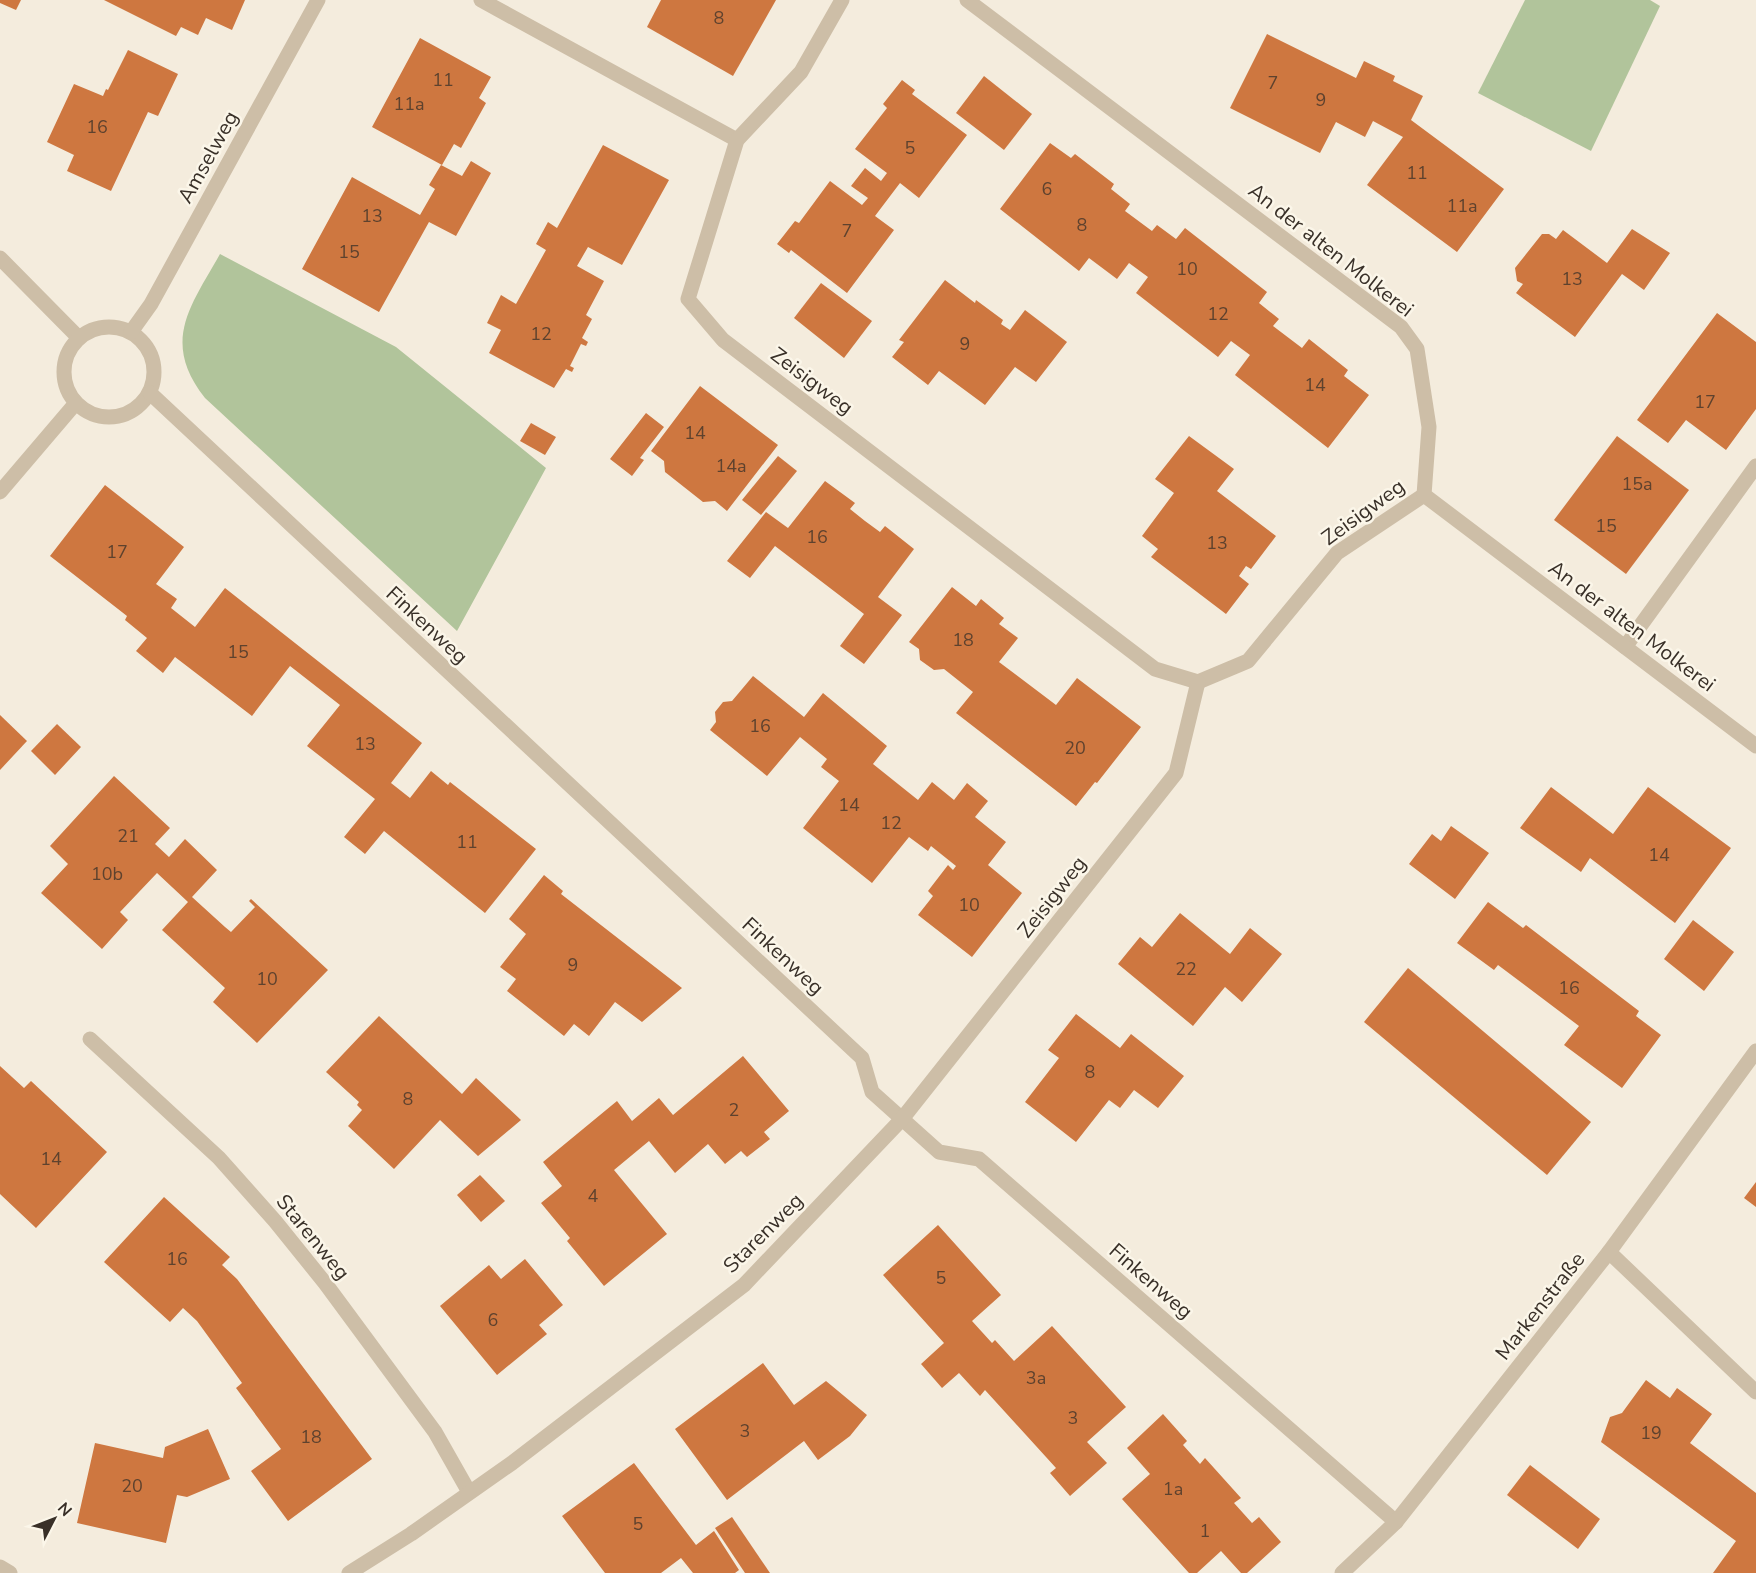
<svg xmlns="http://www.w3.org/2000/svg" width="1756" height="1573" viewBox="0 0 1756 1573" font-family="'Nunito Sans',sans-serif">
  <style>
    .green { fill: #b1c49b }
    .building { fill: #ce7740 }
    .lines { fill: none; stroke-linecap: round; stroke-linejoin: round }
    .service { stroke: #cdbea7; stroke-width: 15 }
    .minor { stroke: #cdbea7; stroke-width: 15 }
    .labels { text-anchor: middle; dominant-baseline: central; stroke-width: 5; stroke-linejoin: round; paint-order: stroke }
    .number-label { font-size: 18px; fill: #5e422e }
    .street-label { font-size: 21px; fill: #393028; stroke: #fbf6e9 }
  </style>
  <rect width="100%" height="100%" fill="#f4ecdd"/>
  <g class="green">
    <path d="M1525 0H1650L1660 6 1591 151 1478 93Z"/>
    <path d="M220 254 396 347 546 468 457 631 205 398C161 342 190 307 220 254Z"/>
  </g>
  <g class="building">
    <path d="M0 0H21L16 10 0 3Z"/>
    <path d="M104 0H245L232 30 206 18 198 35 181 27 176 36Z"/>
    <path d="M661 0H776L733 76 647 27Z"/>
    <path d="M1267 34 1356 78 1364 61 1395 76 1393 81 1423 96 1411 120 1504 189 1457 252 1367 185 1403 137 1373 121 1365 137 1336 122 1320 153 1230 108Z"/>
    <path d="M420 38 491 77 479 98 486 103 461 148 454 144 442 165 372 127Z"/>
    <path d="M128 50 178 74 158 116 148 112 111 191 67 171 74 155 47 142 74 84 103 96 106 89 108 90Z"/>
    <path d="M984 76 1032 114 1004 150 956 113Z"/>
    <path d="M902 80 915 90 912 94 967 135 919 198 900 183 875 216 894 230 847 293 791 250 789 253 777 244 795 221 799 223 830 181 862 205 868 198 851 186 865 168 881 181 887 173 855 149 887 108 883 104Z"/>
    <path d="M1050 143 1071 158 1075 154 1114 184 1111 189 1130 204 1125 211 1152 231 1157 225 1176 239 1185 228 1267 292 1259 303 1279 319 1273 326 1302 348 1309 339 1348 370 1344 376 1369 395 1328 448 1235 375 1250 355 1231 341 1218 357 1136 293 1148 277 1129 263 1117 279 1089 258 1079 271 1000 209Z"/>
    <path d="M603 145 669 180 622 265 588 247 577 266 604 281 586 315 592 319 582 338 588 342 586 346 581 344 570 366 574 368 572 372 566 369 554 388 489 353 501 330 487 323 501 295 516 304 546 250 536 244 548 222 557 228Z"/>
    <path d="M471 161 491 173 456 236 429 222 379 312 302 269 352 177 420 215 435 189 429 185 441 165 462 176Z"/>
    <path d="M1632 229 1670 253 1644 290 1622 274 1575 337 1516 293 1523 284 1517 281 1515 268 1542 234H1549L1556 239 1563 230 1607 263Z"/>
    <path d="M945 280 975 303 976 300 1003 320 1001 324 1010 330 1025 310 1067 342 1036 382 1015 367 985 405 939 371 928 385 892 357 904 342 899 340Z"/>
    <path d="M821 283 872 321 844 358 794 318Z"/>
    <path d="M1717 313 1756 342V409L1726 450 1686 420 1668 443 1637 420Z"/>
    <path d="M700 386 778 445 727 511 715 501 703 502 665 472 664 461 651 451Z"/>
    <path d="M646 413 664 427 640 458 644 460 632 476 610 459Z"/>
    <path d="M531 423 556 437 545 455 520 441Z"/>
    <path d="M1189 436 1234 469 1217 491 1276 536 1251 569 1246 566 1239 576 1249 584 1226 614 1151 557 1158 549 1142 536 1174 493 1155 479Z"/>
    <path d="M1617 436 1689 490 1626 574 1554 520Z"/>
    <path d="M778 456 797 471 761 515 742 500Z"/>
    <path d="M825 481 855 503 850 509 865 521 880 532 885 526 914 549 878 597 902 615 864 664 840 646 864 614 775 546 750 578 727 561 766 512 788 528Z"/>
    <path d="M105 485 184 547 156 584 177 599 171 608 195 627 225 588 422 743 391 783 410 798 431 771 448 785 450 782 536 849 485 913 384 831 365 854 344 837 375 799 307 746 340 705 290 666 252 716 175 657 163 673 136 651 147 638 125 620 127 616 50 556Z"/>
    <path d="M952 587 976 606 981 599 1004 618 999 624 1018 638 999 662 1056 705 1077 678 1141 727 1097 783 1095 782 1076 806 956 713 973 692 944 669 934 670 920 660 919 649 909 642Z"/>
    <path d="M753 676 804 717 823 693 887 746 873 764 918 800 932 782 954 800 967 783 988 801 975 817 1006 842 988 865 1022 893 972 957 918 915 933 896 928 891 948 865 953 870 956 866 931 846 928 851 909 837 872 883 803 828 839 781 821 767 827 759 800 737 767 776 710 730 716 722 715 712 723 702 732 701Z"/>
    <path d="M0 715 27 741 0 770Z"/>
    <path d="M57 724 81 747 55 775 31 751Z"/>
    <path d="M114 776 170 828 155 844 169 857 185 839 217 870 192 897 225 927 231 932 255 907 249 901 251 899 328 970 257 1043 213 1002 225 988 162 930 188 902 157 873 120 912 128 920 102 949 41 893 68 864 50 846Z"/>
    <path d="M1551 787 1613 834 1648 787 1731 848 1675 923 1590 858 1581 872 1520 828Z"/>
    <path d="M1451 826 1489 853 1455 899 1409 864 1432 834 1441 841Z"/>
    <path d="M544 875 563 891 561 894 682 988 642 1022 615 1002 589 1036 574 1024 564 1036 507 991 516 979 500 967 526 934 509 919Z"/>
    <path d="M1488 902 1523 928 1526 925 1639 1011 1636 1016 1661 1035 1622 1088 1564 1045 1579 1026 1498 965 1494 970 1457 943Z"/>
    <path d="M1180 913 1230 954 1250 928 1282 954 1242 1002 1225 987 1193 1026 1118 964 1140 937 1152 947Z"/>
    <path d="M1693 920 1734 952 1704 991 1664 959Z"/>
    <path d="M1408 968 1591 1122 1547 1175 1364 1022Z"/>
    <path d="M1076 1014 1120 1048 1131 1034 1184 1076 1158 1108 1134 1090 1120 1108 1109 1100 1076 1142 1025 1102 1059 1058 1048 1050Z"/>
    <path d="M379 1016 462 1094 476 1078 521 1120 478 1156 440 1120 394 1169 348 1126 362 1110 357 1105 359 1102 326 1072Z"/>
    <path d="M743 1056 789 1111 764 1132 770 1139 747 1157 741 1151 725 1164 708 1144 675 1173 649 1141 614 1170 667 1234 604 1286 567 1241 570 1238 541 1203 562 1186 543 1162 617 1101 632 1121 659 1098 673 1115Z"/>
    <path d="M0 1066 24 1088 31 1081 107 1152 36 1228 0 1194Z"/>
    <path d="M480 1175 505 1201 481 1222 457 1195Z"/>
    <path d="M1756 1182V1207L1744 1198Z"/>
    <path d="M164 1197 230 1257 222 1265 237 1279 372 1459 288 1521 251 1471 281 1449 236 1388 242 1383 197 1321 183 1308 170 1322 104 1262Z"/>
    <path d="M938 1225 1001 1295 972 1321 992 1343 995 1340 1014 1361 1052 1326 1126 1407 1087 1442 1107 1463 1070 1496 1050 1473 1056 1468 985 1390 980 1396 959 1373 942 1388 921 1364 944 1343 883 1275Z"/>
    <path d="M525 1259 563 1305 539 1325 547 1334 497 1375 440 1306 489 1265 501 1279Z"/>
    <path d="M763 1363 794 1405 826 1381 867 1415 850 1436 818 1460 804 1441 727 1500 675 1429Z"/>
    <path d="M1646 1380 1670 1398 1677 1388 1712 1414 1690 1443 1756 1493V1573H1713L1736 1541 1601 1442 1610 1417 1622 1413Z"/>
    <path d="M1163 1414 1187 1441 1183 1445 1200 1464 1205 1458 1241 1498 1234 1503 1252 1523 1259 1517 1281 1542 1247 1573H1241L1221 1551 1197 1573H1189L1122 1499 1150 1474 1127 1448Z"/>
    <path d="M208 1429 230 1479 187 1497 177 1495 166 1543 77 1523 95 1443 163 1458 165 1447Z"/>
    <path d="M634 1463 696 1545 714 1531 739 1570 735 1573H693L681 1558 661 1573H605L562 1516Z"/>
    <path d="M1530 1465 1600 1519 1578 1549 1507 1495Z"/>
    <path d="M732 1517 770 1573H745L715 1528Z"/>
  </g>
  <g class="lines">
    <g class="service">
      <path d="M1625 647 1756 466"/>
      <path d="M1609 1252 1756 1392"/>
    </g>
    <g class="minor">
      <path d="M481 0 737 140"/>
      <path d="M842 0 801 72 737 140 688 299 723 340 1155 669 1198 682 1248 661 1337 553 1424 495"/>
      <path d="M967 0 1401 327 1417 349 1429 427 1424 495 1756 746"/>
      <path d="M0 258 78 337"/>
      <circle cx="109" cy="372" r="45"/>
      <path d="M131 332 151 304 318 0"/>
      <path d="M150 393 862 1058 872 1092 939 1152 979 1159 1396 1522"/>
      <path d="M0 492 75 404"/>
      <path d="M90 1039 219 1158 275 1221 325 1283 435 1432 469 1492"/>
      <path d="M0 1567 10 1573"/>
      <path d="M349 1573 411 1534 512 1463 744 1285 902 1119 1176 773 1198 682"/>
      <path d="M1342 1573 1396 1522 1609 1252 1756 1051"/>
    </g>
  </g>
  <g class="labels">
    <g class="number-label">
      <text x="719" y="18">8</text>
      <text x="443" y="80">11</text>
      <text x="1273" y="83">7</text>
      <text x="1321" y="100">9</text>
      <text x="409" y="104">11a</text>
      <text x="97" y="127">16</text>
      <text x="910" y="148">5</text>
      <text x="1417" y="173">11</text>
      <text x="1047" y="189">6</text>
      <text x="1462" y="206">11a</text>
      <text x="372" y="216">13</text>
      <text x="1082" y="225">8</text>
      <text x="847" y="231">7</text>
      <text x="349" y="252">15</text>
      <text x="1187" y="269">10</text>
      <text x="1572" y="279">13</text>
      <text x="1218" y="314">12</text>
      <text x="541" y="334">12</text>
      <text x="965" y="344">9</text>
      <text x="1315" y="385">14</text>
      <text x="1705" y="402">17</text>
      <text x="695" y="433">14</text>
      <text x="731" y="466">14a</text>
      <text x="1637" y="484">15a</text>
      <text x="1606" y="526">15</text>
      <text x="817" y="537">16</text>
      <text x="1217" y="543">13</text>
      <text x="117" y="552">17</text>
      <text x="963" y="640">18</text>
      <text x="238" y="652">15</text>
      <text x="760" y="726">16</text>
      <text x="365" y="744">13</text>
      <text x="1075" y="748">20</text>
      <text x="849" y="805">14</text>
      <text x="891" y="823">12</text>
      <text x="128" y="836">21</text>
      <text x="467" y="842">11</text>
      <text x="1659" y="855">14</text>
      <text x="107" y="874">10b</text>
      <text x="969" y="905">10</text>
      <text x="573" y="965">9</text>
      <text x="1186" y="969">22</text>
      <text x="267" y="979">10</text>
      <text x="1569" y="988">16</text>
      <text x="1090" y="1072">8</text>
      <text x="408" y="1099">8</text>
      <text x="734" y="1110">2</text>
      <text x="51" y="1159">14</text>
      <text x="593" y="1196">4</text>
      <text x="177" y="1259">16</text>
      <text x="941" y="1278">5</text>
      <text x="493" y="1320">6</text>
      <text x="1036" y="1378">3a</text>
      <text x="1073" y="1418">3</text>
      <text x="745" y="1431">3</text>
      <text x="1651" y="1433">19</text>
      <text x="311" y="1437">18</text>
      <text x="132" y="1486">20</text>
      <text x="1173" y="1489">1a</text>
      <text x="638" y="1524">5</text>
      <text x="1205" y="1531">1</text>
    </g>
    <g class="street-label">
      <text transform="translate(208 157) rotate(-61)">Amselweg</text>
      <text transform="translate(1331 250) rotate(38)">An der alten Molkerei</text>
      <text transform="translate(812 381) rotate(37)">Zeisigweg</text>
      <text transform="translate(1363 512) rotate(-36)">Zeisigweg</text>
      <text transform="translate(427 625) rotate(43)">Finkenweg</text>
      <text transform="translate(1632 626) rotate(37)">An der alten Molkerei</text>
      <text transform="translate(1052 897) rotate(-52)">Zeisigweg</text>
      <text transform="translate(783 956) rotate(43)">Finkenweg</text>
      <text transform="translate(763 1233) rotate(-45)">Starenweg</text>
      <text transform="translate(313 1237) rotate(51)">Starenweg</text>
      <text transform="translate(1151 1281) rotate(41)">Finkenweg</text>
      <text transform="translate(1540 1306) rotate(-52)">Markenstraße</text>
    </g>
  </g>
  <g transform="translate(54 1519) rotate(48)" stroke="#fbf6e9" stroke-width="4.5" paint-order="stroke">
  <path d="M0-4.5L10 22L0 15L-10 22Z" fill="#393028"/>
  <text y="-9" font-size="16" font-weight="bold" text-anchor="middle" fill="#393028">N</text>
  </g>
</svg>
